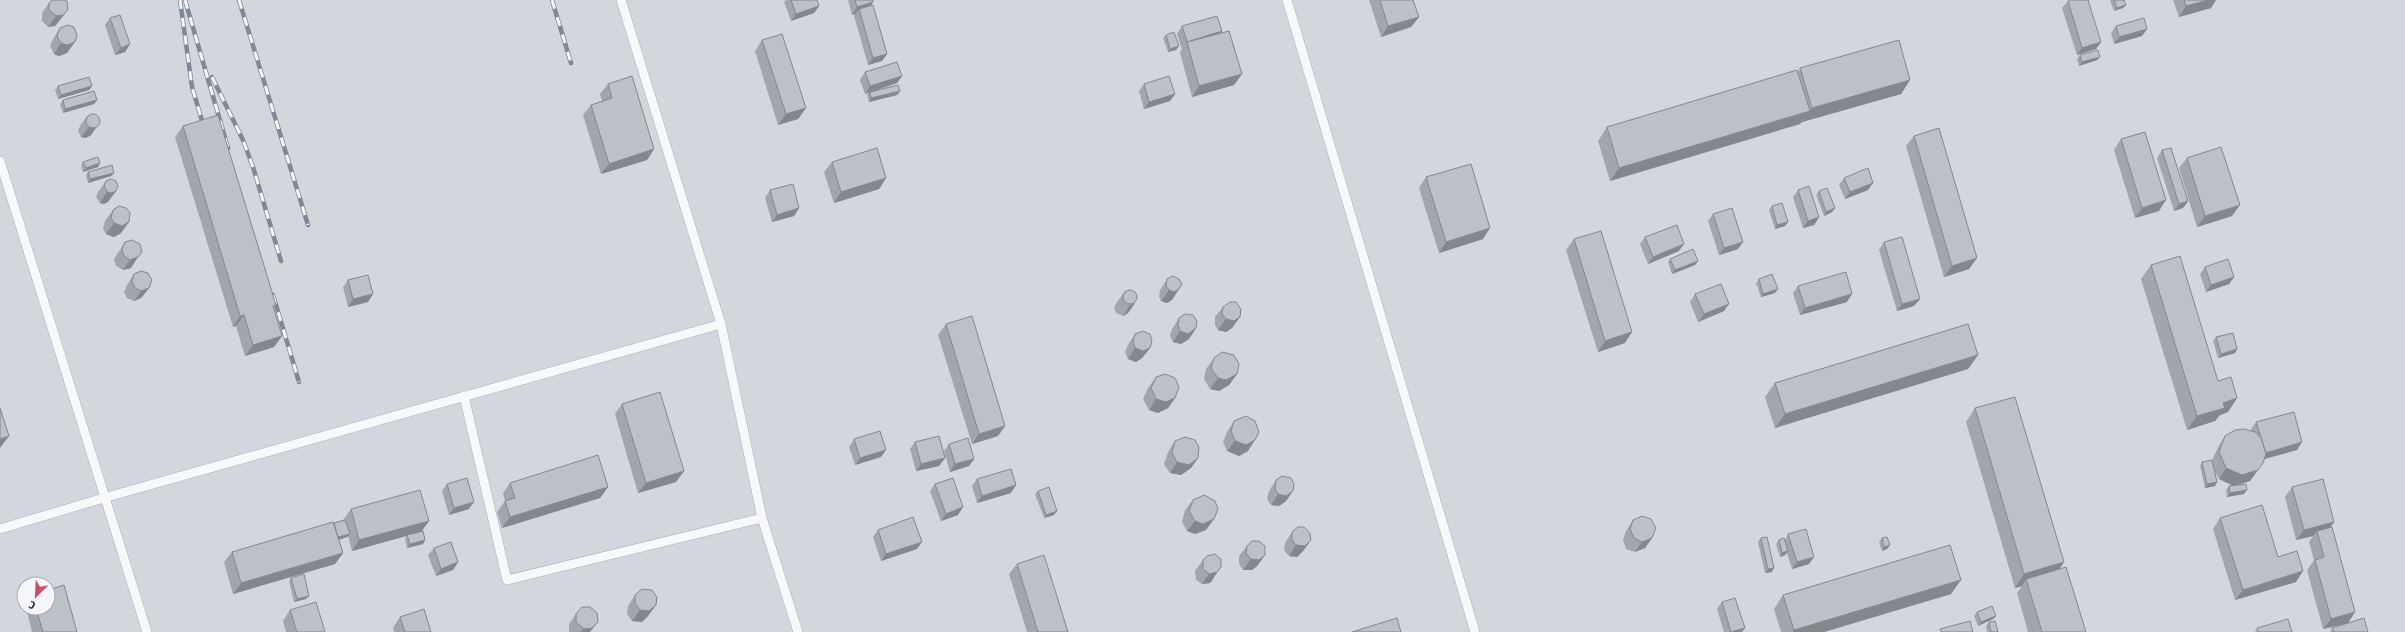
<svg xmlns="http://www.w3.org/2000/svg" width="2405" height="632" viewBox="0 0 2405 632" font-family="'Fira Sans Condensed',sans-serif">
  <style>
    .built { fill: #d3d7dd; fill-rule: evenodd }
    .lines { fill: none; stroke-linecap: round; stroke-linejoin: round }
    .lane-casing { stroke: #aaafb5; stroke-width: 10 }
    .lane { stroke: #f7f8fa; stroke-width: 9 }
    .rail-casing { stroke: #7f8894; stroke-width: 4.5 }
    .rail { stroke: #f4f6f9; stroke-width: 3; stroke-dasharray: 9; stroke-linecap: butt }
    .wall { fill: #a2a6ac }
    .shaded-wall { fill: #84878c }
    .building { fill: #bcc1c8; stroke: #84878c }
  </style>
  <rect width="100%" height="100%" fill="#e5e8eb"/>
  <path class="built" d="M0 0H2405V632H0ZM24 584H48V608H24Z"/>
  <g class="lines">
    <defs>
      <g id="lane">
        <path d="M621 0 721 324 762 518 798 632"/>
        <path d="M1287 0 1475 632"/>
        <path d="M0 161 147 632"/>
        <path d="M464 396 507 580 762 518"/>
        <path d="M0 529 107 497 721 324"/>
      </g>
    </defs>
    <use href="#lane" class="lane-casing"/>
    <use href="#lane" class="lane"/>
    <defs>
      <g id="rail">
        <path d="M180 0 192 87 205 131"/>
        <path d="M185 0 228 148"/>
        <path d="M239 0 308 225"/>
        <path d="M552 0 571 63"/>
        <path d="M212 77 243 140 253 167 281 261"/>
        <path d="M273 295 299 382"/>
      </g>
    </defs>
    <use href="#rail" class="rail-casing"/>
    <use href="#rail" class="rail"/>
  </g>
  <g class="wall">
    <path d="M786 0H817L819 6 814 13 791 21 784 2Z"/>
    <path d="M848 0H873L871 5 887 54 882 61 868 65 854 16 855 14 852 15Z"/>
    <path d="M1369 0H1413L1419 17 1411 27 1381 37Z"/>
    <path d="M2110 0H2124L2126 5 2123 8 2114 11Z"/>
    <path d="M2173 0H2216L2211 8 2179 17Z"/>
    <path d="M2068 1 2101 42 2096 49 2077 55 2062 8Z"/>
    <path d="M49 3 60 20 55 26 48 27 42 21V13Z"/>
    <path d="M110 18 130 44 125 52 115 55 105 25Z"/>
    <path d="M1182 26 1222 31 1220 33 1242 74 1234 85 1192 97 1180 53 1182 49 1177 34Z"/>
    <path d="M2116 26 2147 29 2142 36 2114 44 2111 33Z"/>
    <path d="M60 28 67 53 59 56 54 54 50 46 53 39Z"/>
    <path d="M1166 35 1176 50 1168 52 1163 38Z"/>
    <path d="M762 40 806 108 798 119 778 125 755 51Z"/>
    <path d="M2080 55 2097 60 2079 66 2077 59Z"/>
    <path d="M1800 68 1910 80 1901 94 1802 122 1800 124 1610 181 1598 141 1607 127 1798 72Z"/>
    <path d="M865 72 902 76 897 83 876 90 900 91 897 95 869 102 867 95 869 92 865 94 860 80Z"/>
    <path d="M608 84 654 149 647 160 601 174 583 115 591 105 602 101 600 94Z"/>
    <path d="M1144 84 1175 94 1170 101 1144 109 1139 91Z"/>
    <path d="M58 86H92L89 90 58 99 55 90Z"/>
    <path d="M63 100H97L94 104 63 113 60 104Z"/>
    <path d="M87 116 98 125 91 135 86 138 81 137 78 131 80 126Z"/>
    <path d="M183 126 282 336 274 347 245 356 236 326 233 327 175 137Z"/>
    <path d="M1914 136 1969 269 1944 277 1906 146Z"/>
    <path d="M2121 139 2159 211 2135 218 2114 150Z"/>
    <path d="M2162 150 2188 201 2183 208 2174 211 2157 158Z"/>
    <path d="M2187 158 2232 216 2197 227 2179 168Z"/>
    <path d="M83 162 100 163 98 167 83 172 81 166Z"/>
    <path d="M832 162 886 178 879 189 834 203 824 172Z"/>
    <path d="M88 172 114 173 111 176 88 183 86 175Z"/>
    <path d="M1426 177 1483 239 1439 253 1419 188Z"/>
    <path d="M1844 178 1868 190 1845 199 1839 185Z"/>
    <path d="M106 181 108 202 104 204 100 203 96 197 98 192Z"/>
    <path d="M770 190 799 208 794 216 772 222 765 198Z"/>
    <path d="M1798 190 1819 217 1814 225 1803 228 1793 197Z"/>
    <path d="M1819 191 1835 208 1832 212 1824 216 1816 195Z"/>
    <path d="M1772 206 1785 226 1775 229 1769 210Z"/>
    <path d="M113 210 121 233 114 237 106 234 103 229 105 221Z"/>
    <path d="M1713 214 1738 249 1719 255 1708 221Z"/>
    <path d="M1645 237 1679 251 1648 264 1640 244Z"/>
    <path d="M1574 239 1625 343 1598 352 1566 250Z"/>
    <path d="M132 240 131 268 123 270 116 266 114 259 118 253 125 242Z"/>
    <path d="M1884 242 1920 299 1914 306 1897 311 1879 250Z"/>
    <path d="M1670 259 1698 261 1695 265 1672 274 1668 262Z"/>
    <path d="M2151 265 2218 381 2237 398 2228 412 2220 415 2215 421 2187 430 2141 279Z"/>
    <path d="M2205 267 2234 277 2229 284 2206 292 2200 274Z"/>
    <path d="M134 274 149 288 141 298 134 301 127 298 124 292 127 285Z"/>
    <path d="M1167 279 1179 289 1172 300 1167 303 1161 301 1159 297 1160 290Z"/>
    <path d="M1759 279 1775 293 1761 297 1756 283Z"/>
    <path d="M348 280 373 294 368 302 348 307 343 287Z"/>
    <path d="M1798 286 1847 302 1800 315 1793 293Z"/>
    <path d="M1125 291 1135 303 1128 313 1123 316 1116 313 1114 308 1117 302Z"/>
    <path d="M1695 294 1724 311 1698 322 1690 302Z"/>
    <path d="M1223 307 1240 317 1232 328 1226 332 1218 330 1215 325V317Z"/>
    <path d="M1179 318 1196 328 1189 339 1181 344 1173 342 1170 336 1172 329Z"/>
    <path d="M946 324 1005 426 998 436 972 444 938 335Z"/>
    <path d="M1135 334 1150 348 1142 358 1136 362 1128 359 1125 352 1128 345Z"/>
    <path d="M2216 337 2237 349 2235 353 2218 358 2213 341Z"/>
    <path d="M1978 355 1968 369 1775 428 1765 397 1775 383Z"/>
    <path d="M1214 358 1237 374 1229 385 1219 391 1210 389 1204 379 1206 369Z"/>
    <path d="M1156 377 1175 398 1168 408 1158 413 1149 410 1143 399 1148 388Z"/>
    <path d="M622 404 684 471 676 482 638 493 615 414Z"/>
    <path d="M1975 408 2059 569 2086 632H2028L2017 593 2022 586 2015 588 1966 422Z"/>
    <path d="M1234 421 1248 451 1239 456 1227 451 1223 442 1227 432Z"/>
    <path d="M2256 422 2297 450 2265 459 2263 463 2250 481 2238 485 2244 494 2227 497 2226 490 2229 486 2233 485 2219 479 2214 470 2217 482 2215 486 2205 488 2200 466 2202 462 2212 461 2218 447 2225 436 2252 431 2251 429Z"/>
    <path d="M854 439 881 457 855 465 849 447Z"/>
    <path d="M1175 441 1198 458 1191 468 1181 475 1170 473 1164 464 1168 452Z"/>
    <path d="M915 442 945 458 939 466 916 471 910 449Z"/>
    <path d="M949 444 974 459 969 466 950 472 944 451Z"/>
    <path d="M977 479 1011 493 977 503 972 486Z"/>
    <path d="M1276 480 1286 501 1279 506 1271 505 1267 499 1269 491Z"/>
    <path d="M510 483 608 487 600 498 502 528 497 512 505 501 503 493Z"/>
    <path d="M447 484 469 509 449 515 442 491Z"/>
    <path d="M935 484 958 515 941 521 930 491Z"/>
    <path d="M2292 487 2334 522 2330 528 2355 612 2348 623 2323 629 2307 570 2314 560 2309 542 2313 536 2296 540 2285 497Z"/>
    <path d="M1038 491 1054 515 1044 518 1035 494Z"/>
    <path d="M1193 500 1206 530 1195 534 1187 531 1182 522 1185 510Z"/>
    <path d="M351 509 429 521 421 531 425 540 423 544 407 548 405 539 407 535 413 534 352 551 348 536 347 537 339 540 343 553 335 564 233 594 224 562 232 552 343 520Z"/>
    <path d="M2220 518 2278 557 2296 582 2235 600 2213 529Z"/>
    <path d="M1633 520 1652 538 1645 548 1635 552 1626 549 1623 540 1626 531Z"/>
    <path d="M878 530 917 549 881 561 873 537Z"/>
    <path d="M1292 532 1311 540 1303 551 1297 557 1289 556 1284 550 1285 543Z"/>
    <path d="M1788 534 1809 564 1792 569 1787 553 1785 555 1780 557 1776 544 1779 540H1785Z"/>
    <path d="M1761 538 1772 572 1765 573 1758 542Z"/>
    <path d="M1882 538 1890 545 1887 549 1882 551 1879 542Z"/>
    <path d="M1247 546 1265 555 1257 566 1252 570H1243L1239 564V556Z"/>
    <path d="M434 548 458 562 453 570 436 576 428 555Z"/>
    <path d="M1203 560 1214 578 1210 583 1202 584 1196 580 1195 571Z"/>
    <path d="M1017 564 1068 632H1027L1009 574Z"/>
    <path d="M291 578 306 599 294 602 289 581Z"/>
    <path d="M1951 594 1824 632H1781L1774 609 1783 595Z"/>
    <path d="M635 595 656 605 648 616 642 622 632 621 627 614 628 606Z"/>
    <path d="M1722 602 1745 628 1742 632H1724L1717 609Z"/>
    <path d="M26 608H48L77 632H32Z"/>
    <path d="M290 610 325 632H286L283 621Z"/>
    <path d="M1977 612 1996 616 1993 619 1978 626 1974 616Z"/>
    <path d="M576 614 590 632H569V624Z"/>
    <path d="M400 617 431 632H394L393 628Z"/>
    <path d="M1989 622 1998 632H1987L1986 626Z"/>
    <path d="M2257 628 2292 632H2255Z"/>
    <path d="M2332 628 2368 632H2330Z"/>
  </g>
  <g class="shaded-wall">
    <path d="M2208 0H2216L2211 8 2179 17 2186 6Z"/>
    <path d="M873 2 868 10 859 9 855 14 852 15 857 7Z"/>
    <path d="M2126 5 2123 8 2114 11 2117 8Z"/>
    <path d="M819 6 814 13 791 21 796 14Z"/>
    <path d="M68 10 60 20 55 26 48 27 56 16Z"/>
    <path d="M1419 17 1411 27 1381 37 1388 26Z"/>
    <path d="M2147 29 2142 36 2114 44 2119 37Z"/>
    <path d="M1222 31 1217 39 1187 42 1182 49 1187 42Z"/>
    <path d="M75 42 67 53 59 56 54 54 61 43Z"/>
    <path d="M2101 42 2096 49 2077 55 2082 48Z"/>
    <path d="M130 44 125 52 115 55 121 48Z"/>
    <path d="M1179 46 1176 50 1168 52 1170 49Z"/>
    <path d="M887 54 882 61 868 65 873 58Z"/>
    <path d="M2100 57 2097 60 2079 66 2082 62Z"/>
    <path d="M1242 74 1234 85 1192 97 1199 86Z"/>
    <path d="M902 76 897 83 865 94 870 86Z"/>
    <path d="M1910 80 1901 94 1802 122 1812 108Z"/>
    <path d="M92 86 89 90 58 99 61 95Z"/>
    <path d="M900 91 897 95 869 102 871 98Z"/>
    <path d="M1175 94 1170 101 1144 109 1149 102Z"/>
    <path d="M97 100 94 104 63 113 65 109Z"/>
    <path d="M806 108 798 119 778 125 786 114Z"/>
    <path d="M1810 111 1800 124 1610 181 1619 168Z"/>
    <path d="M98 125 91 135 86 138 81 137 89 127Z"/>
    <path d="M654 149 647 160 601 174 609 164Z"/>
    <path d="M100 163 98 167 83 172 86 168Z"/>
    <path d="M114 173 111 176 88 183 90 179Z"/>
    <path d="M886 178 879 189 834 203 841 192Z"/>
    <path d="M1873 183 1868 190 1845 199 1850 192Z"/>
    <path d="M116 191 108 202 104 204 100 203 107 192Z"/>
    <path d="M2166 200 2159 211 2135 218 2142 208Z"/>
    <path d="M2188 201 2183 208 2174 211 2179 204Z"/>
    <path d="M2240 205 2232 216 2197 227 2205 216Z"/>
    <path d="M799 208 794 216 772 222 777 215Z"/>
    <path d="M1835 208 1832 212 1824 216 1826 212Z"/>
    <path d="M1819 217 1814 225 1803 228 1808 221Z"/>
    <path d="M129 222 121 233 114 237 106 234 114 223Z"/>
    <path d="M1788 222 1785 226 1775 229 1777 225Z"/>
    <path d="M1490 228 1483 239 1439 253 1446 242Z"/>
    <path d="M1743 242 1738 249 1719 255 1724 248Z"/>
    <path d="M1684 244 1679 251 1648 264 1653 257Z"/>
    <path d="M138 257 131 268 123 270 130 260Z"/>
    <path d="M1977 258 1969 269 1944 277 1952 266Z"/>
    <path d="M1698 261 1695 265 1672 274 1675 270Z"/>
    <path d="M2234 277 2229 284 2206 292 2211 285Z"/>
    <path d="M149 288 141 298 134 301 141 291Z"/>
    <path d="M1179 289 1172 300 1167 303 1161 301 1169 290Z"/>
    <path d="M1778 289 1775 293 1761 297 1763 294Z"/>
    <path d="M373 294 368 302 348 307 353 299Z"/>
    <path d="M1852 294 1847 302 1800 315 1805 308Z"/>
    <path d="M1920 299 1914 306 1897 311 1902 304Z"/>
    <path d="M1135 303 1128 313 1123 316 1130 305Z"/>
    <path d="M1729 304 1724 311 1698 322 1704 314Z"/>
    <path d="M244 315 236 326 233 327 240 316Z"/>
    <path d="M1240 317 1232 328 1226 332 1218 330 1226 319Z"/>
    <path d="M1196 328 1189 339 1181 344 1173 342 1180 331Z"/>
    <path d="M1632 332 1625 343 1598 352 1605 341Z"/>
    <path d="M282 336 274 347 245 356 253 345Z"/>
    <path d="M1135 348H1150L1142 358 1136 362 1128 359Z"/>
    <path d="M2237 349 2235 353 2218 358 2221 354Z"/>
    <path d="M1978 355 1968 369 1775 428 1785 414Z"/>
    <path d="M1237 374 1229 385 1219 391 1210 389 1218 378Z"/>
    <path d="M1175 398 1168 408 1158 413 1149 410 1156 399Z"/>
    <path d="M2237 398 2228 412 2220 415 2215 421 2187 430 2197 416 2223 403Z"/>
    <path d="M1005 426 998 436 972 444 979 434Z"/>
    <path d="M9 436 0 448V439Z"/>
    <path d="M1255 440 1248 451 1239 456 1227 451 1235 441Z"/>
    <path d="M2302 442 2297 450 2260 460 2265 453Z"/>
    <path d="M886 450 881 457 855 465 860 458Z"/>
    <path d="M945 458 939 466 916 471 921 464Z"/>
    <path d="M1198 458 1191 468 1181 475 1170 473 1177 462Z"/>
    <path d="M974 459 969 466 950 472 955 464Z"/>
    <path d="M2263 463 2250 481 2234 486 2219 479 2226 468Z"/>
    <path d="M684 471 676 482 638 493 646 483Z"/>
    <path d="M2217 482 2215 486 2205 488 2207 484Z"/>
    <path d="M1016 485 1011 493 977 503 982 496Z"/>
    <path d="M608 487 600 498 502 528 510 517Z"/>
    <path d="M2247 490 2244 494 2227 497 2230 493Z"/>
    <path d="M1293 491 1286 501 1279 506 1271 505 1278 494Z"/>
    <path d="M474 502 469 509 449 515 454 508Z"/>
    <path d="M963 507 958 515 941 521 946 514Z"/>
    <path d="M1057 511 1054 515 1044 518 1046 515Z"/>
    <path d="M1214 519 1206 530 1195 534 1187 531 1195 521Z"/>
    <path d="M429 521 421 532 352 551 359 540Z"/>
    <path d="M2334 522 2327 532 2317 531 2313 536 2296 540 2304 530Z"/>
    <path d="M350 534 347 537 332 542 335 538Z"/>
    <path d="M1652 538 1645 548 1635 552 1642 542Z"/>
    <path d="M425 540 423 544 407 548 410 544Z"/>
    <path d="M1311 540 1303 551 1297 557 1289 556 1296 545Z"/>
    <path d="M922 542 917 549 881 561 886 554Z"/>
    <path d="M1890 545 1887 549 1882 551 1884 547Z"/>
    <path d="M1788 551 1785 555 1780 557 1782 553Z"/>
    <path d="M343 553 335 564 233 594 241 583Z"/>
    <path d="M1265 555 1257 566 1252 570H1243L1251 559Z"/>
    <path d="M1814 557 1809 564 1792 569 1797 562Z"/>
    <path d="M458 562 453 570 436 576 441 569Z"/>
    <path d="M2064 562 2055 576 2026 579 2022 586 2015 588 2024 574Z"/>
    <path d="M1221 567 1210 583 1202 584 1209 574Z"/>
    <path d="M1774 568 1772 572 1765 573 1768 569Z"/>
    <path d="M2303 571 2296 582 2235 600 2243 590Z"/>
    <path d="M1961 580 1951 594 1824 632H1793L1794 630Z"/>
    <path d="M309 596 306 599 294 602 297 599Z"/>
    <path d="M656 605 648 616 642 622 632 621 640 610Z"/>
    <path d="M2355 612 2348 623 2323 629 2331 619Z"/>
    <path d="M1996 616 1993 619 1978 626 1981 622Z"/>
    <path d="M598 622 590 632H581L584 629Z"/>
    <path d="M1745 628 1742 632H1732Z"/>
  </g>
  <g class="building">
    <path d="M52 0H65L67 1 68 10 63 15 56 16 49 10V3Z"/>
    <path d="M791 0H817L819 6 796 14Z"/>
    <path d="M855 0H873V2L857 7Z"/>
    <path d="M1380 0H1413L1419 17 1388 26Z"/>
    <path d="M2070 0H2088L2101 42 2082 48 2068 1Z"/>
    <path d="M2114 0H2124L2126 5 2117 8Z"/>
    <path d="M2184 0H2208L2186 6Z"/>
    <path d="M873 5 887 54 873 58 859 9Z"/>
    <path d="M120 15 130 44 121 48 110 18Z"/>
    <path d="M1217 16 1222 31 1187 42 1182 26Z"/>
    <path d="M2144 18 2147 29 2119 37 2116 26Z"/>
    <path d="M68 25 74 27 77 35 75 42 67 45 61 43 57 36 60 28Z"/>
    <path d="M1229 31 1242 74 1199 86 1187 42Z"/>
    <path d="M1174 32 1179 46 1170 49 1166 35Z"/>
    <path d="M782 34 806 108 786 114 762 40Z"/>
    <path d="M1899 40 1910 80 1812 108 1800 68Z"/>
    <path d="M2098 50 2100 57 2082 62 2080 55Z"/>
    <path d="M897 62 902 76 870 86 865 72Z"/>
    <path d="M1797 70 1810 111 1619 168 1607 127Z"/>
    <path d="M632 76 654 149 609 164 591 105 612 98 608 84Z"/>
    <path d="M1169 76 1175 94 1149 102 1144 84Z"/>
    <path d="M89 77 92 86 61 95 58 86Z"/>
    <path d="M898 85 900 91 871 98 870 92Z"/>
    <path d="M94 91 97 100 65 109 63 100Z"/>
    <circle cx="93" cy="121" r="7"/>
    <path d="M218 115 276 305 273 306 282 336 253 345 244 315 240 316 183 126Z"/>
    <path d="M1939 128 1977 258 1952 266 1914 136Z"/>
    <path d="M2145 132 2166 200 2142 208 2121 139Z"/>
    <path d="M2221 147 2240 205 2205 216 2187 158Z"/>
    <path d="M877 148 886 178 841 192 832 162Z"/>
    <path d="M2171 148 2188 201 2179 204 2162 150Z"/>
    <path d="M98 157 100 163 86 168 83 162Z"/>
    <path d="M1471 164 1490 228 1446 242 1426 177Z"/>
    <path d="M112 165 114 173 90 179 88 172Z"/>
    <path d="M1868 168 1873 183 1850 192 1844 178Z"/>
    <path d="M111 179 116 181 118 186 116 191 111 193 107 192 104 186 106 181Z"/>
    <path d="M793 184 799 208 777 215 770 190Z"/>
    <path d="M1809 186 1819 217 1808 221 1798 190Z"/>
    <path d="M1827 188 1835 208 1826 212 1819 191Z"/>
    <path d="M1782 203 1788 222 1777 225 1772 206Z"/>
    <path d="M119 206 126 208 130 213 129 222 122 226 114 223 111 218 113 210Z"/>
    <path d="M1732 208 1743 242 1724 248 1713 214Z"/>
    <path d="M1677 225 1684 244 1653 257 1645 237Z"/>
    <path d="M1601 231 1632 332 1605 341 1574 239Z"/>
    <path d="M1902 237 1920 299 1902 304 1884 242Z"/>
    <path d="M132 240 140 244 142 252 138 257 130 260 124 256 122 249 125 242Z"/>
    <path d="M1693 249 1698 261 1675 270 1670 259Z"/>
    <path d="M2180 256 2218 381 2231 377 2237 398 2223 403 2225 408 2197 416 2151 265Z"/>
    <path d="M2228 259 2234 277 2211 285 2205 267Z"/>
    <path d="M141 271 148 273 152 280 149 288 141 291 135 288 132 281 134 274Z"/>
    <path d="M1846 272 1852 294 1805 308 1798 286Z"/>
    <path d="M1772 274 1778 289 1763 294 1759 279Z"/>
    <path d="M368 275 373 294 353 299 348 280Z"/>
    <path d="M1173 276 1179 279 1182 284 1179 289 1174 292 1169 290 1166 286 1167 279Z"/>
    <path d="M1721 284 1729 304 1704 314 1695 294Z"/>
    <circle cx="1130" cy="297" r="7"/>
    <path d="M1230 302H1236L1241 309 1240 317 1234 321 1226 319 1222 314 1223 307Z"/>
    <path d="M1185 314 1193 315 1197 321 1196 328 1188 334 1180 331 1178 325 1179 318Z"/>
    <path d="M972 316 1005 426 979 434 946 324Z"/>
    <path d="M1968 324 1978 355 1785 414 1775 383Z"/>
    <path d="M1143 331 1150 334 1152 341 1150 348 1143 351 1135 348 1133 341 1135 334Z"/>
    <path d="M2233 333 2237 349 2221 354 2216 337Z"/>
    <path d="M1222 352 1234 355 1239 364 1237 374 1226 380 1218 378 1211 368 1214 358Z"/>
    <path d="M1165 374 1175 378 1179 387 1175 398 1166 402 1156 399 1151 388 1156 377Z"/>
    <path d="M660 392 684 471 646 483 622 404Z"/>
    <path d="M2015 397 2064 562 2024 574 1975 408Z"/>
    <path d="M0 408 9 436 0 439Z"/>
    <path d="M2294 412 2302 442 2266 453 2256 422Z"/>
    <path d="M1246 416 1255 421 1259 432 1255 440 1246 445 1235 441 1231 431 1234 421Z"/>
    <path d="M2244 429 2255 432 2261 438 2266 454 2263 463 2258 470 2242 475 2226 468 2219 452 2225 436 2235 430Z"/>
    <path d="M880 431 886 450 860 458 854 439Z"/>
    <path d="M939 436 945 458 921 464 915 442Z"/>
    <path d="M1185 437 1195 440 1199 447 1198 458 1189 465 1177 462 1172 453 1175 441Z"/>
    <path d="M968 438 974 459 955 464 949 444Z"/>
    <path d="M598 455 608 487 510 517 505 501 515 498 510 483Z"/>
    <path d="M2212 460 2217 482 2207 484 2202 462Z"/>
    <path d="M1011 469 1016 485 982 496 977 479Z"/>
    <path d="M1282 476 1291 478 1294 484 1293 491 1286 496 1278 494 1275 489 1276 480Z"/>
    <path d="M467 478 474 502 454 508 447 484Z"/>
    <path d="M953 478 963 507 946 514 935 484Z"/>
    <path d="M2323 479 2334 522 2304 530 2292 487Z"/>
    <path d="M2246 484 2247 490 2230 493 2229 486Z"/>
    <path d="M1049 487 1057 511 1046 515 1038 491Z"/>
    <path d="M420 490 429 521 359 540 351 509Z"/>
    <path d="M1204 495 1215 501 1218 509 1214 519 1203 524 1195 521 1189 511 1193 500Z"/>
    <path d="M2262 505 2278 557 2297 551 2303 571 2243 590 2220 518Z"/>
    <path d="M1642 516 1651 519 1656 528 1652 538 1642 542 1634 538 1630 529 1633 520Z"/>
    <path d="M913 517 922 542 886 554 878 530Z"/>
    <path d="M345 520 350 534 338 537 334 523Z"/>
    <path d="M333 522 343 553 241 583 232 552Z"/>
    <path d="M1298 527H1304L1310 533 1311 540 1305 546 1296 545 1292 540V532Z"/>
    <path d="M2332 527 2355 612 2331 619 2315 560 2324 557 2317 531Z"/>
    <path d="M1806 529 1814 557 1797 562 1788 534Z"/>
    <path d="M423 531 425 540 410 544 407 535Z"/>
    <path d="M1767 537 1774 568 1768 569 1761 538Z"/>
    <path d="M1887 537 1890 545 1884 547 1882 538Z"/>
    <path d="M1784 538 1788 551 1782 553 1779 540Z"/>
    <path d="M1252 541H1259L1265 546V555L1259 560 1251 559 1246 553 1247 546Z"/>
    <path d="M451 542 458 562 441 569 434 548Z"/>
    <path d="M1950 545 1961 580 1794 630 1783 595Z"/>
    <path d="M1215 554 1221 559V567L1217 572 1209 574 1203 569V560L1207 556Z"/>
    <path d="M1044 555 1068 632H1038L1017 564Z"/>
    <path d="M2066 567 2086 632H2042L2026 579Z"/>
    <path d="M304 574 309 596 297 599 291 578Z"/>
    <path d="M64 585 77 632H43L36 608H48V590Z"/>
    <path d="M642 589 652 590 657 597 656 605 649 611 640 610 635 603V595Z"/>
    <path d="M1735 598 1745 628 1731 632 1722 602Z"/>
    <path d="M316 602 325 632H297L290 610Z"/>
    <path d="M1992 606 1996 616 1981 622 1977 612Z"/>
    <path d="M582 607H590L597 613 598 622 592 628 584 629 576 622V614Z"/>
    <path d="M424 609 431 632H405L400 617Z"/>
    <path d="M1397 618 1401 632H1352Z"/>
    <path d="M2364 618 2368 632H2334L2332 628Z"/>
    <path d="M2288 619 2292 632H2259L2257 628Z"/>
    <path d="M1970 621 1973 632H1941L1940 629Z"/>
    <path d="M1995 621 1998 632H1991L1989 622Z"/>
  </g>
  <g transform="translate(36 596) rotate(204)"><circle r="19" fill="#f4f6f9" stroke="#a4a9b0"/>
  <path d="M0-3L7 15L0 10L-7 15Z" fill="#c6536c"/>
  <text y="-6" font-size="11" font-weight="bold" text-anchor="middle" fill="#2d3643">С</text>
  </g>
</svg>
